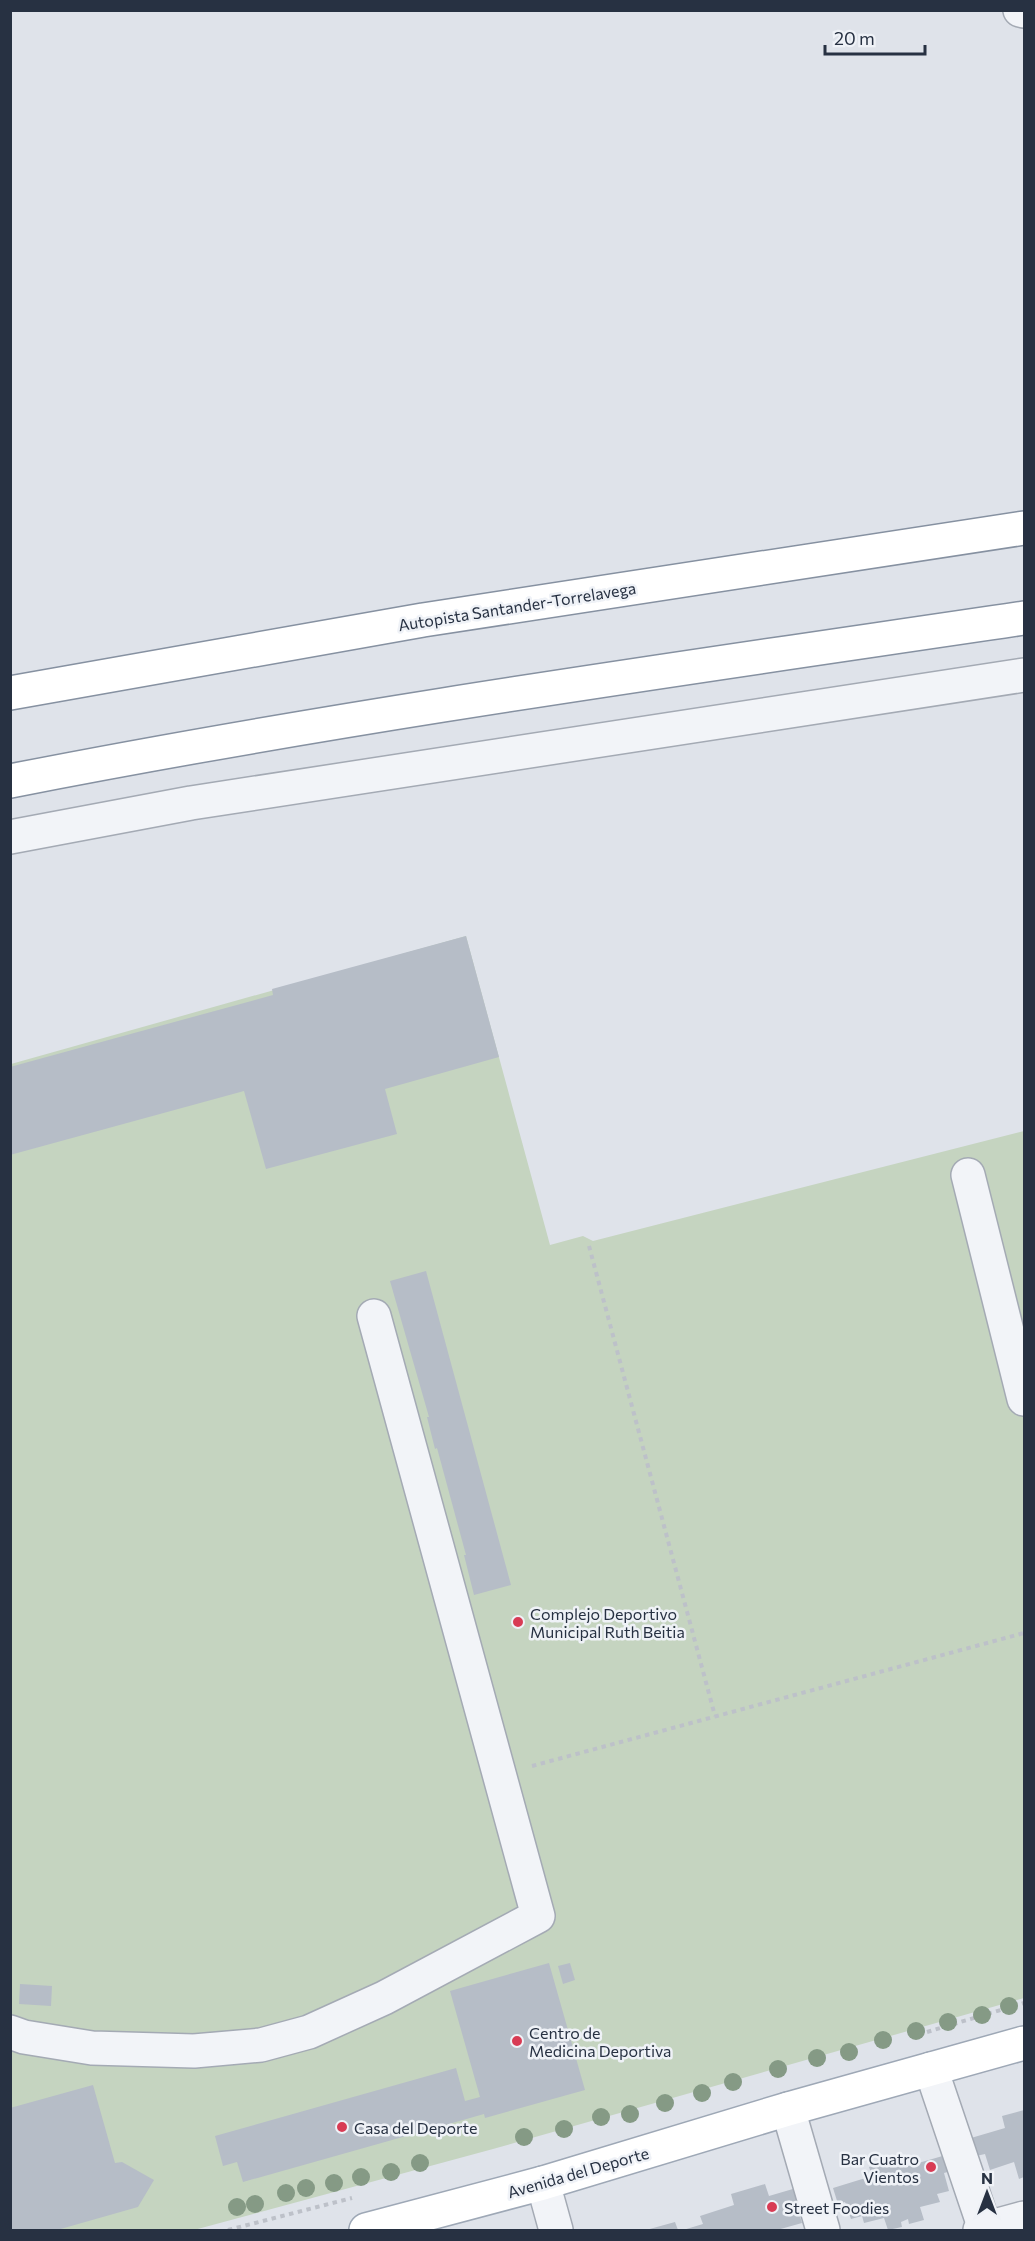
<svg xmlns="http://www.w3.org/2000/svg" width="1035" height="2241" viewBox="0 0 1035 2241" font-family="Commissioner,sans-serif">
  <style>
    .green { fill: #c5d4c0 }
    .building { fill: #b6bdc7 }
    .lines { fill: none; stroke-linecap: round; stroke-linejoin: round }
    .minor-casing { stroke: #a4aab4; stroke-width: 36 }
    .major-casing { stroke: #9ea8b6; stroke-width: 36 }
    .highway-casing { stroke: #8691a1; stroke-width: 36 }
    .path { stroke: #bdc1c9; stroke-width: 4; stroke-dasharray: 4.5 4.5; stroke-linecap: butt }
    .minor { stroke: #f2f4f8; stroke-width: 33 }
    .major { stroke: #fff; stroke-width: 33 }
    .highway { stroke: #fff; stroke-width: 33 }
    .tree { fill: #859a85 }
    .poi-dot { fill: #d83b54; stroke: #eff2f7; stroke-width: 2 }
    .labels { text-anchor: middle; dominant-baseline: central; stroke-width: 5; stroke-linejoin: round; paint-order: stroke }
    .street-label { font-size: 16px; fill: #273142; stroke: #eff2f7 }
    .poi-label { font-size: 16px; fill: #273142; stroke: #eff2f7; text-anchor: start }
  </style>
  <rect width="100%" height="100%" fill="#dfe3ea"/>
  <path class="green" d="M466 936 550 1245 583 1236 593 1241 1024 1131V1998L493 2149 194 2230H11V1064Z"/>
  <g class="building">
    <path d="M466 936 499 1057 385 1089 397 1134 266 1169 244 1091 10 1155V1067L273 995 272 989Z"/>
    <path d="M426 1271 511 1585 474 1595 464 1555H466L437 1448 435 1449 427 1417H429L390 1281Z"/>
    <path d="M549 1963 585 2090 485 2118 484 2114 470 2118 243 2182 237 2162 223 2166 215 2136 456 2068 465 2101 480 2097 450 1991Z"/>
    <path d="M570 1963 575 1980 563 1984 558 1966Z"/>
    <path d="M20 1984 52 1986 51 2006 19 2004Z"/>
    <path d="M93 2085 115 2163 122 2162 154 2180 138 2207 57 2230H10V2108Z"/>
    <path d="M1024 2110V2177L1019 2179 1014 2162 990 2170 985 2154 976 2156 971 2138 1005 2128 1002 2116Z"/>
    <path d="M946 2155 951 2171 944 2173 949 2191 937 2194 940 2202 920 2207 924 2220 909 2224 908 2219 901 2222 902 2227 888 2230 884 2218 864 2223 862 2216 851 2219 845 2202 838 2204 833 2188 872 2176 869 2167 905 2157 908 2166Z"/>
    <path d="M765 2184 769 2196 803 2186 808 2204 797 2207 802 2223 777 2230H683L703 2224 700 2216 734 2205 731 2194Z"/>
    <path d="M675 2222 678 2230H646Z"/>
  </g>
  <g class="lines">
    <defs>
      <g id="minor">
        <path d="M1020 10 1024 11"/>
        <path d="M10 837 191 803 1024 675"/>
        <path d="M968 1175 1024 1399"/>
        <path d="M10 2032 24 2037 92 2048 194 2051 261 2045 309 2032 384 1998 538 1916 374 1316"/>
        <path d="M931 2069 985 2229"/>
        <path d="M788 2109 823 2230"/>
        <path d="M543 2183 556 2230"/>
        <path d="M980 2230 1024 2218"/>
      </g>
      <path id="major" d="M366 2230 543 2183 788 2109 1024 2043"/>
      <g id="highway">
        <path d="M10 693 423 620 1024 528"/>
        <path d="M10 781C346 715 686 668 1024 618"/>
      </g>
    </defs>
    <use href="#minor" class="minor-casing"/>
    <use href="#major" class="major-casing"/>
    <use href="#highway" class="highway-casing"/>
    <g class="path">
      <path d="M589 1246 715 1716"/>
      <path d="M532 1766 1024 1633"/>
      <path d="M927 2032 1024 2003"/>
      <path d="M228 2230 352 2198"/>
    </g>
    <use href="#minor" class="minor"/>
    <use href="#major" class="major"/>
    <use href="#highway" class="highway"/>
  </g>
  <g class="tree">
    <circle cx="1009" cy="2006" r="9"/>
    <circle cx="982" cy="2015" r="9"/>
    <circle cx="948" cy="2022" r="9"/>
    <circle cx="916" cy="2031" r="9"/>
    <circle cx="883" cy="2040" r="9"/>
    <circle cx="849" cy="2052" r="9"/>
    <circle cx="817" cy="2058" r="9"/>
    <circle cx="778" cy="2069" r="9"/>
    <circle cx="733" cy="2082" r="9"/>
    <circle cx="702" cy="2093" r="9"/>
    <circle cx="665" cy="2103" r="9"/>
    <circle cx="630" cy="2114" r="9"/>
    <circle cx="601" cy="2117" r="9"/>
    <circle cx="564" cy="2129" r="9"/>
    <circle cx="524" cy="2137" r="9"/>
    <circle cx="420" cy="2163" r="9"/>
    <circle cx="391" cy="2172" r="9"/>
    <circle cx="361" cy="2177" r="9"/>
    <circle cx="334" cy="2183" r="9"/>
    <circle cx="306" cy="2188" r="9"/>
    <circle cx="286" cy="2193" r="9"/>
    <circle cx="255" cy="2204" r="9"/>
    <circle cx="237" cy="2207" r="9"/>
  </g>
  <g class="poi-dot">
    <circle cx="518" cy="1622" r="6"/>
    <circle cx="517" cy="2041" r="6"/>
    <circle cx="342" cy="2127" r="6"/>
    <circle cx="931" cy="2167" r="6"/>
    <circle cx="772" cy="2207" r="6"/>
  </g>
  <g class="labels">
    <g class="street-label">
      <text transform="translate(517 606) rotate(-9)">Autopista Santander-Torrelavega</text>
      <text transform="translate(578 2172) rotate(-16)">Avenida del Deporte</text>
    </g>
    <g class="poi-label">
      <text x="530" y="1613">Complejo Deportivo<tspan x="530" dy="18">Municipal Ruth Beitia</tspan></text>
      <text x="529" y="2032">Centro de<tspan x="529" dy="18">Medicina Deportiva</tspan></text>
      <text x="354" y="2127">Casa del Deporte</text>
      <text x="919" y="2158" text-anchor="end">Bar Cuatro<tspan x="919" dy="18">Vientos</tspan></text>
      <text x="784" y="2207">Street Foodies</text>
    </g>
  </g>
  <rect width="1035" height="2241" fill="none" stroke="#273142" stroke-width="24"/>
  <g transform="translate(987 2193)" stroke="#eff2f7" stroke-width="4.5" paint-order="stroke">
  <path d="M0-4.5L10 22L0 15L-10 22Z" fill="#273142"/>
  <text y="-9" font-size="16" font-weight="bold" text-anchor="middle" fill="#273142">N</text>
  </g>
  <path d="M825 45v9h100v-9" fill="none" stroke="#273142" stroke-width="3"/>
  <text x="834" y="45" font-size="18" fill="#273142" stroke="#eff2f7" stroke-width="4.5" paint-order="stroke">20 m</text>
</svg>
